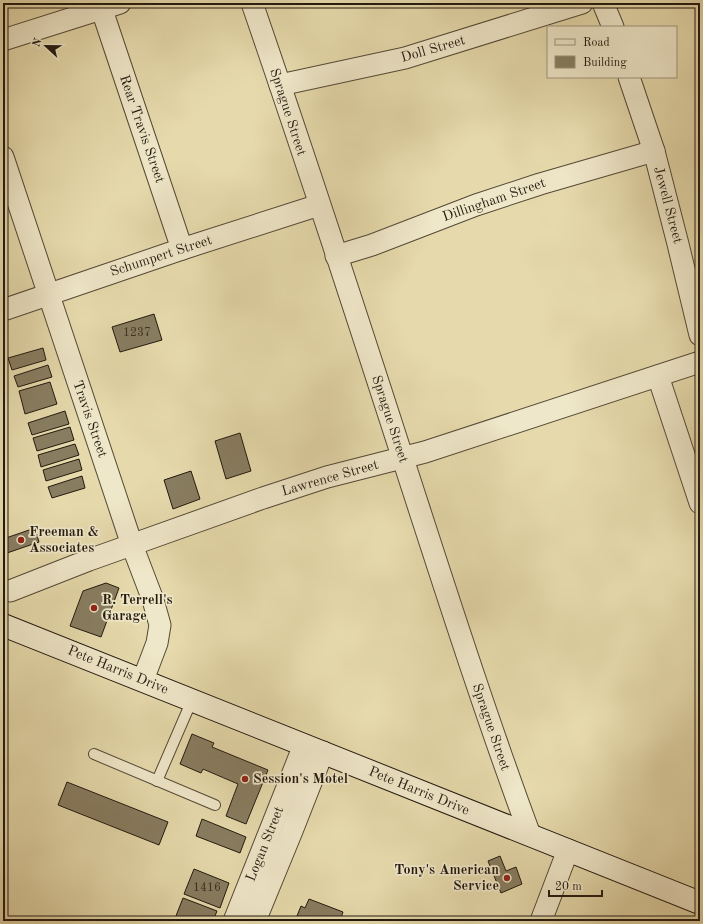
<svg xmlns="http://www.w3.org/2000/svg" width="703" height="924" viewBox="0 0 703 924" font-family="'Old Standard TT',serif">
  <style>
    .building { fill: #887d61; stroke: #22190f }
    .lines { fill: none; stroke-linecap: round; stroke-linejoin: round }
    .service-casing { stroke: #534936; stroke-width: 12 }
    .minor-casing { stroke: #534936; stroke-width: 23 }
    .secondary-casing { stroke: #22190f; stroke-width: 24 }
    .service { stroke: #efe7c9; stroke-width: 10 }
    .minor { stroke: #efe7c9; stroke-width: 21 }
    .secondary { stroke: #efe7c9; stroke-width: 22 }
    .poi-dot { fill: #8f2418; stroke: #efe7c9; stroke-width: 1.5 }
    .labels { text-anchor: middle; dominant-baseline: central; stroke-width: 3.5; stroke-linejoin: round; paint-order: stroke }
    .number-label { font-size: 12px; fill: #3c3224 }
    .street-label { font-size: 14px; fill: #22190f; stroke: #efe7c9 }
    .poi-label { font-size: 14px; font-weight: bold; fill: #22190f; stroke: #efe7c9; text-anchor: start }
  </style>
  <rect width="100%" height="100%" fill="#e6daac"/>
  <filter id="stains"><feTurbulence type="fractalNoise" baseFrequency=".005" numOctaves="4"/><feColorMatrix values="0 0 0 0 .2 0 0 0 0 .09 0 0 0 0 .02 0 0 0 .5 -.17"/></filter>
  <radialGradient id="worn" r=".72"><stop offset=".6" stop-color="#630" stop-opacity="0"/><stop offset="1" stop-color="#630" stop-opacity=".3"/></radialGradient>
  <g class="building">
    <path d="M154 314 162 340 120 352 112 327Z"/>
    <path d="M43 348 46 360 12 370 8 358Z"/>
    <path d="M48 365 52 377 18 387 14 376Z"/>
    <path d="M50 382 57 404 25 414 19 391Z"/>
    <path d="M65 411 69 424 32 435 28 423Z"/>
    <path d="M70 427 74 440 37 451 33 438Z"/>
    <path d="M240 433 251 471 226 479 215 441Z"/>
    <path d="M75 444 79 455 41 467 38 455Z"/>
    <path d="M79 459 82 470 46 481 43 470Z"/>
    <path d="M191 471 200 499 173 509 164 480Z"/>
    <path d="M82 476 85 488 52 498 48 487Z"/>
    <path d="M35 528 39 542 7 553 3 539Z"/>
    <path d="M106 583 119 588 101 637 70 626 83 591Z"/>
    <path d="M192 734 214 743 212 747 268 770 246 824 226 816 238 784 203 769 201 773 180 764Z"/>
    <path d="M67 782 168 822 159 845 58 805Z"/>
    <path d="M202 819 246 837 240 853 196 836Z"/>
    <path d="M500 856 506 871 516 867 522 884 501 893 488 861Z"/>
    <path d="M194 869 229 883 220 908 184 894Z"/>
    <path d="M183 898 217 911 213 921H174Z"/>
    <path d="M309 899 343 912 340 921H295L301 906 305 908Z"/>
  </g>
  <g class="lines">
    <defs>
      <g id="service">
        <path d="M94 754 215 805"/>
        <path d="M157 781 192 700"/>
      </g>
      <g id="minor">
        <path d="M252 3C304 154 354 307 403 459 444 585 484 711 530 835"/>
        <path d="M603 3 613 27"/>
        <path d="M102 10 182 249"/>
        <path d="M3 40 120 3"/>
        <path d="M629 77 654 151 678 244 700 335"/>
        <path d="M280 85 405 58 582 3"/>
        <path d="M3 157 132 545 153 600 160 625 157 643 143 680"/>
        <path d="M336 256 372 245 476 205 540 184 654 151"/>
        <path d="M3 310 182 249 319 205"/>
        <path d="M658 376 700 503"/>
        <path d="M10 591 89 560 263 498 327 477 425 452 700 362"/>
        <path d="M234 921 304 745"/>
        <path d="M255 921 292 831 323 752"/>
        <path d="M541 921 568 850"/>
      </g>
      <path id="secondary" d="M3 625 700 903"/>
    </defs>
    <use href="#service" class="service-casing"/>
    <use href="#minor" class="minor-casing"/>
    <use href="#secondary" class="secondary-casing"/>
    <use href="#service" class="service"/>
    <use href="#minor" class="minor"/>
    <use href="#secondary" class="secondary"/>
  </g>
  <g class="poi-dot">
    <circle cx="21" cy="540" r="4"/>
    <circle cx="94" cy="608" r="4"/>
    <circle cx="245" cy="779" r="4"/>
    <circle cx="507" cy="878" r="4"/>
  </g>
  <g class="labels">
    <g class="number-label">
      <text x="137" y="333">1237</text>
      <text x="207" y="888">1416</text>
    </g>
    <g class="street-label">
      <text transform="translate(433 49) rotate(-16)">Doll Street</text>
      <text transform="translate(288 112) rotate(72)">Sprague Street</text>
      <text transform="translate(142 129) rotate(71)">Rear Travis Street</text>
      <text transform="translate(494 200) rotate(-19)">Dillingham Street</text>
      <text transform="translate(668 205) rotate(75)">Jewell Street</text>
      <text transform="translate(161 256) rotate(-18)">Schumpert Street</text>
      <text transform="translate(90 419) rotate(71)">Travis Street</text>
      <text transform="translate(390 419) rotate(72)">Sprague Street</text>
      <text transform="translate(330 478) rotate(-16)">Lawrence Street</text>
      <text transform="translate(118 670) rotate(22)">Pete Harris Drive</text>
      <text transform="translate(491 727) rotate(71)">Sprague Street</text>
      <text transform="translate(419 791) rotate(22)">Pete Harris Drive</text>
      <text transform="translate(265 844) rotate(-68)">Logan Street</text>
    </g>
    <g class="poi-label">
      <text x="29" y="532">Freeman &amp;<tspan x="29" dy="16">Associates</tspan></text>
      <text x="102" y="600">R. Terrell's<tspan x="102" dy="16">Garage</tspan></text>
      <text x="253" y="779">Session's Motel</text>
      <text x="499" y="870" text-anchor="end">Tony's American<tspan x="499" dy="16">Service</tspan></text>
    </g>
  </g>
  <rect width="703" height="924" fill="none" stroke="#e6daac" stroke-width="16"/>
  <rect x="4" y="4" width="695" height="916" fill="none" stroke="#22190f" stroke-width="2"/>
  <rect x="8" y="8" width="687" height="908" fill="none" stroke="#22190f"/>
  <rect x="547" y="26" width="130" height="52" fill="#efe7c9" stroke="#9d957f"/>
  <rect x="555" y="39" width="20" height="6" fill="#efe7c9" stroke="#9d957f"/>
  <text x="583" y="46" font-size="12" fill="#22190f">Road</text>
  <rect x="555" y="56" width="20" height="12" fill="#887d61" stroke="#9d957f"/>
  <text x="583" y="66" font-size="12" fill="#22190f">Building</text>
  <g transform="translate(46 46) rotate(292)" stroke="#efe7c9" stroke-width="3" paint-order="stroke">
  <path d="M0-3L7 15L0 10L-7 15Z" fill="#22190f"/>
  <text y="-6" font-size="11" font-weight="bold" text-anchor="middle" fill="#22190f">N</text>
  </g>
  <path d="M549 890v6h53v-6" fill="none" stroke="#22190f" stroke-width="2"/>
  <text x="555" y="890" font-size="12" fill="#22190f" stroke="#efe7c9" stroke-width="3" paint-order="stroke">20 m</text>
  <rect width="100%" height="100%" filter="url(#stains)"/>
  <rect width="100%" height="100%" fill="url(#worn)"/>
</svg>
